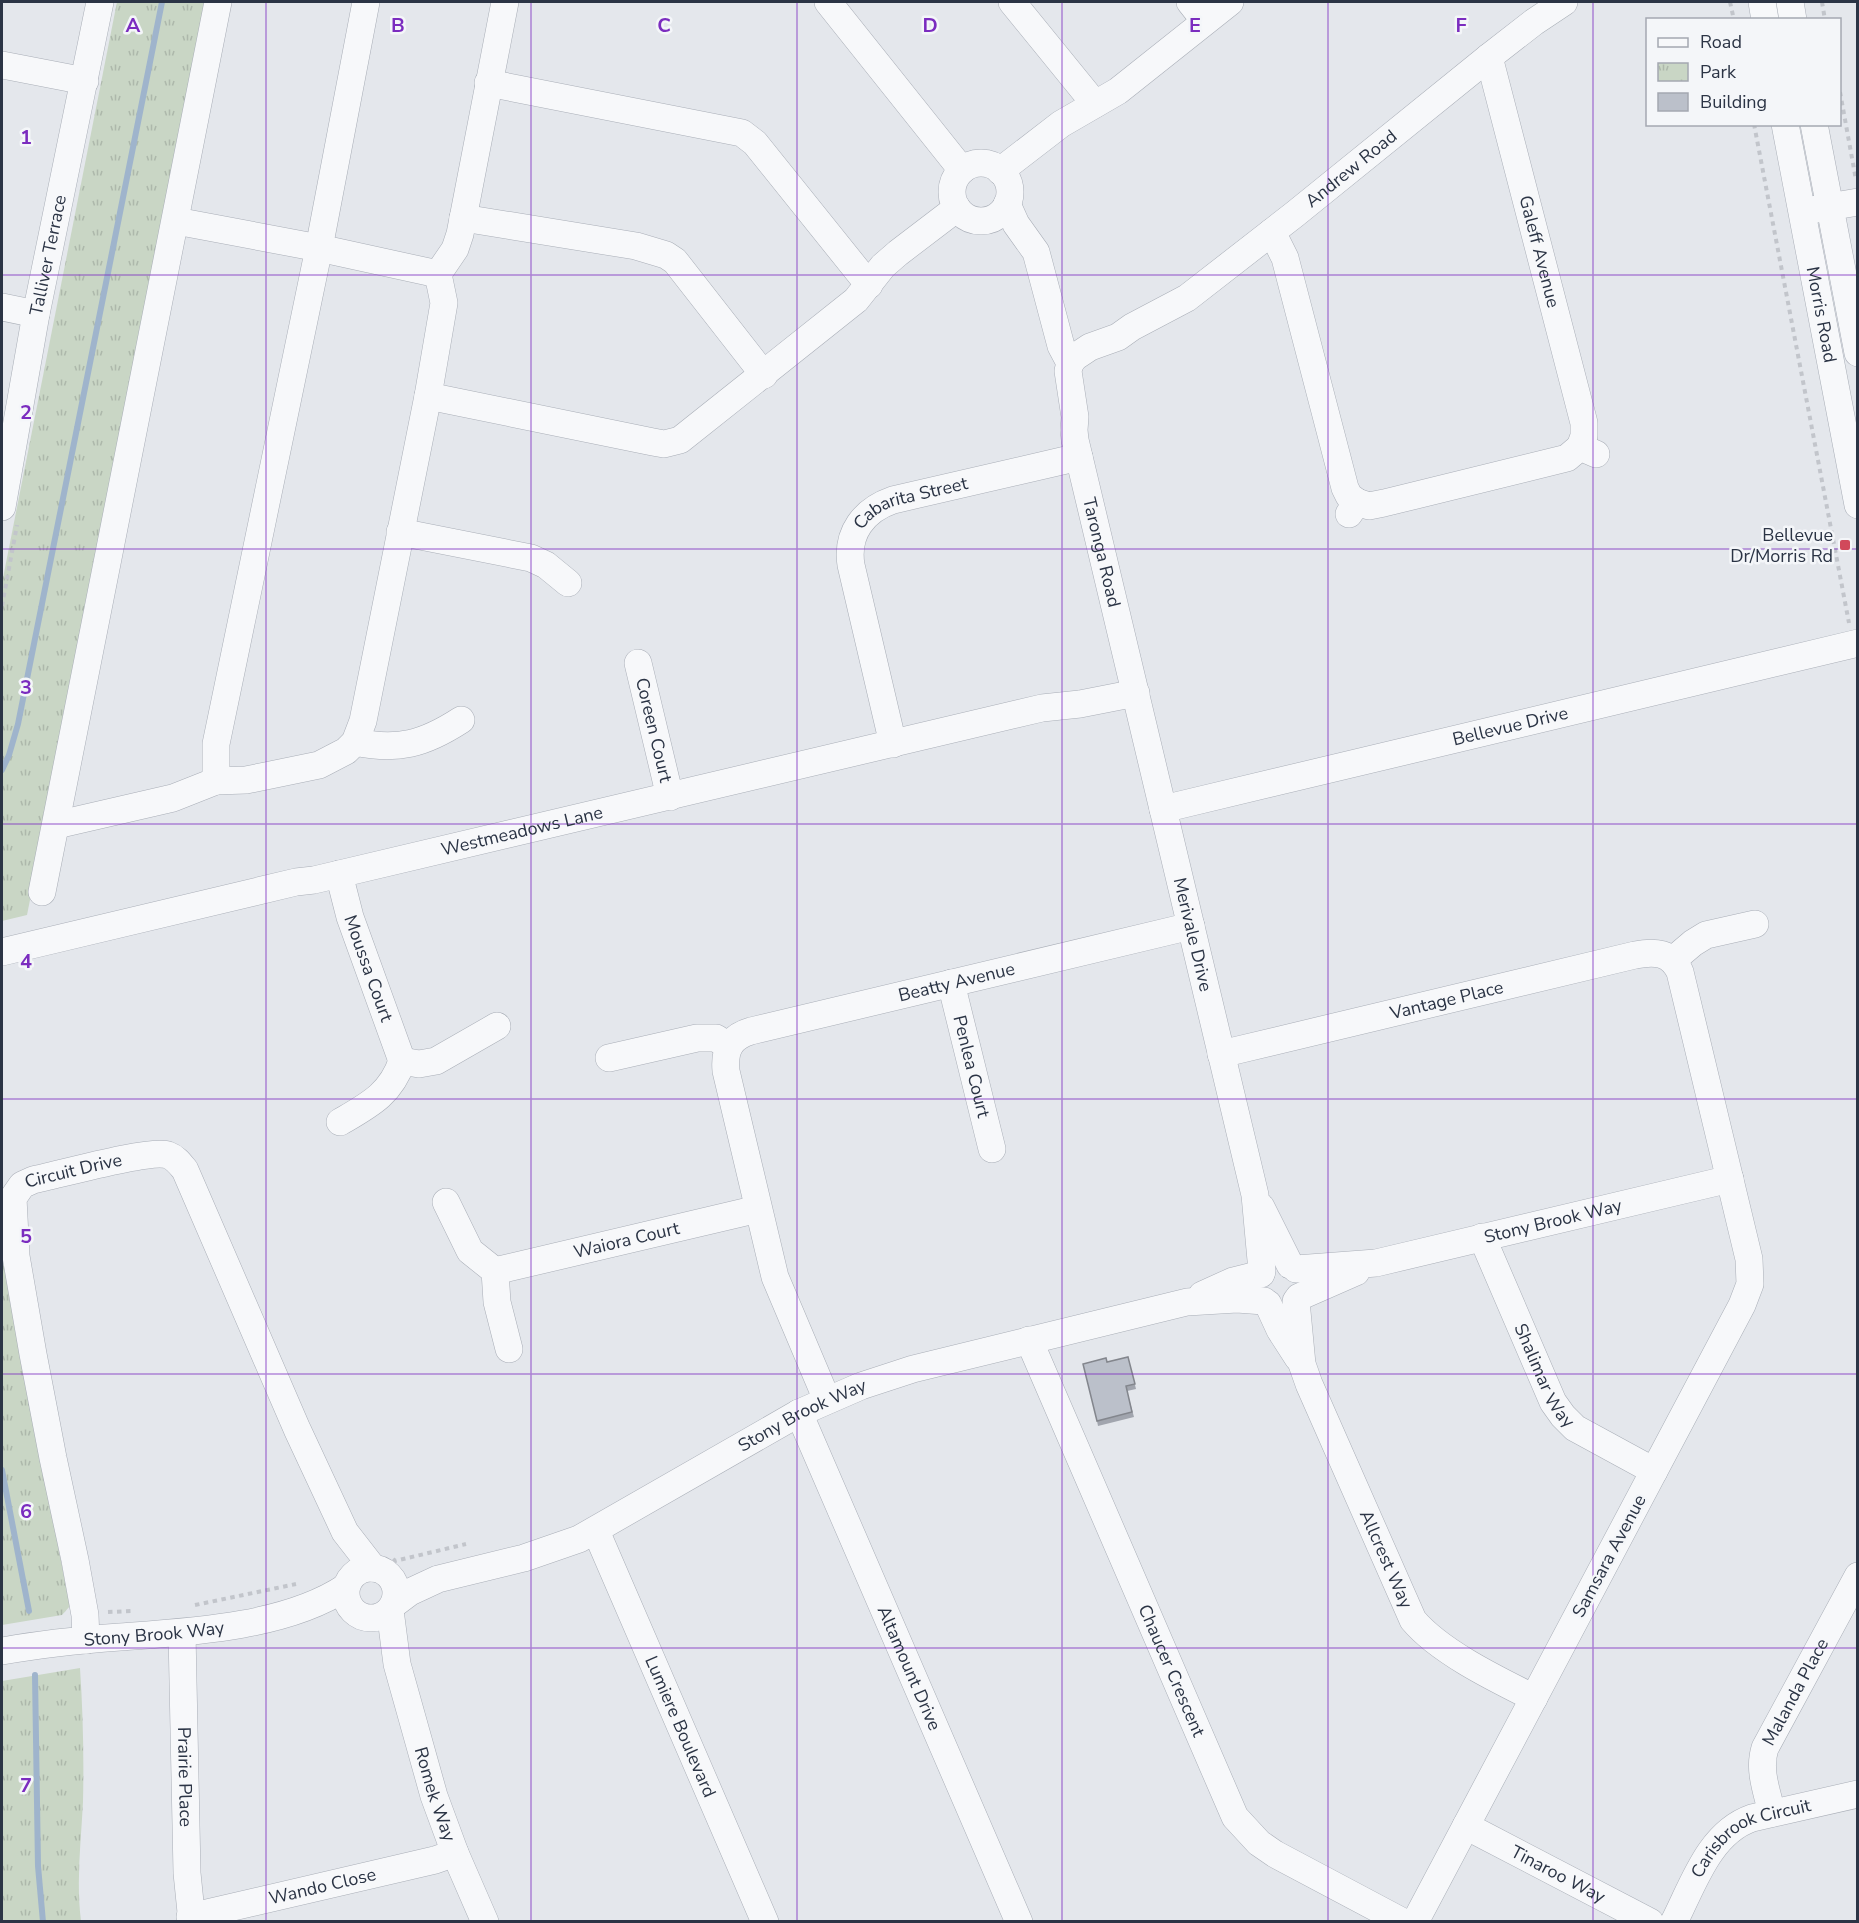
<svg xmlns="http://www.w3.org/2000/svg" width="1859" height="1923" viewBox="0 0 1859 1923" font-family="'Nunito Sans',sans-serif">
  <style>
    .park { fill: url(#park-tufts) }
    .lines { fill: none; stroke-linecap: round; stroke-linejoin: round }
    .stream { stroke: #9fb4cc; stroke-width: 6 }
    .minor-casing { stroke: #a9aeb7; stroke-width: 28 }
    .path { stroke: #c2c5cb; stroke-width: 4; stroke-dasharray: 4.5 4.5; stroke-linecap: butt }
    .minor { stroke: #f7f8fa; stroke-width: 27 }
    .wall { fill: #a1a5ae }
    .building { fill: #bbc0ca; stroke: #83868d; stroke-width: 1.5 }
    .grid { fill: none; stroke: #7b2cbf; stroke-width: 1.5; stroke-opacity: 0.55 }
    .poi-dot { fill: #d1495b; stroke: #f4f6f9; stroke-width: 2 }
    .labels { text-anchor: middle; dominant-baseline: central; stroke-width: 5; stroke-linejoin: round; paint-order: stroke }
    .street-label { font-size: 18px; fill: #2b3445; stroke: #f4f6f9 }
    .poi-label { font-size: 18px; fill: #2b3445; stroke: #f4f6f9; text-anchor: end }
    .grid-label { font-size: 20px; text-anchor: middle; font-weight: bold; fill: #7b2cbf; stroke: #f4f6f9; stroke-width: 5; stroke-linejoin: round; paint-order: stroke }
  </style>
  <defs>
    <pattern id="park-tufts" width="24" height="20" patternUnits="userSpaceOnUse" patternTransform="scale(1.5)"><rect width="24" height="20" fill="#c9d6c5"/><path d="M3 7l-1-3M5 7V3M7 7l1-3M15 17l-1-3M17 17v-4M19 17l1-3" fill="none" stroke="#adb8ab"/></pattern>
  </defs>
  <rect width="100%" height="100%" fill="#e4e7ec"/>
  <g class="park">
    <path d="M117 2H208L27 915 2 921V583Z"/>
    <path d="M2 1223 19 1348 70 1606 62 1615 2 1625Z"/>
    <path d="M80 1668C83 1713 84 1757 83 1802 81 1842 76 1881 81 1921H2V1681Z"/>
  </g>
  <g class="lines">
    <g class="stream">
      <path d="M2 770 9 755 18 724 162 2"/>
      <path d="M2 1470 29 1611"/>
      <path d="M35 1675 38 1866 43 1922"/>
    </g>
    <defs>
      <g id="minor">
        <path d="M366 2 319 248 216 744V781L246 780 319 765 346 751 355 742 363 721 428 396"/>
        <path d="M505 2 460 234 455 249 438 274 444 303 428 396 653 442 664 444 680 440 856 300 883 266 898 253 957 208"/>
        <path d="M828 2 962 170"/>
        <path d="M1012 2 1095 104"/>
        <path d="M1190 2 1205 21"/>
        <path d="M1762 2 1765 20"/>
        <path d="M1790 2 1793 20"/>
        <path id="s1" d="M1489 57 1584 423V436L1580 447"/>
        <path d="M2 65 85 81"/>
        <path d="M488 83 742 133 755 143 869 285"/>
        <path id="s2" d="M1785 124 1858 505"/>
        <path d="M1814 124 1858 353"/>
        <circle cx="981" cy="192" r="29"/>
        <path d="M1000 171 1061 124 1118 91 1230 2"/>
        <path id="s3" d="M1007 204 1016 224 1036 252 1061 346 1070 363 1068 371 1075 417 1074 430 1075 440 1255 1195 1262 1271"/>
        <path d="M1811 210 1858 202"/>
        <path d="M463 218 636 246 666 255 675 261 764 375"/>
        <path d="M176 221 319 248 438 274"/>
        <path d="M1272 232 1285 258 1345 488 1349 496 1357 502"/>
        <path d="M2 307 36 314"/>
        <path id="s4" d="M1070 363 1075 357 1090 347 1118 337 1132 327 1187 298 1295 214 1489 57 1534 22 1564 2"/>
        <path id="s5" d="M2 507 36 314 100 2"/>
        <path d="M1349 514 1357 502 1369 506 1384 503 1567 458 1580 447 1596 454"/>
        <path d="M400 532 531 558 546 565 568 583"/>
        <path id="s6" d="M638 663 670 797"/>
        <path d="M355 742C398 751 424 744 461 720"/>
        <path id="s7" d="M893 744 851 565C846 533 864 510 893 500L1079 457"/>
        <path id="s8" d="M1163 809 1858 643"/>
        <path d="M56 825 173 798 216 781"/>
        <path id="s9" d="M339 874 350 917 402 1061"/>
        <path d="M42 892 218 2"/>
        <path id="s10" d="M2 952 296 882 314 880 1042 708 1080 704 1136 693"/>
        <path d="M1673 960 1693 943 1706 935 1755 924"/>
        <path id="s11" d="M951 983 992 1149"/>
        <path id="s12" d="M1221 1054 1635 955C1655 951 1671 952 1680 972L1749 1259 1750 1284 1742 1305 1415 1922"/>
        <path d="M609 1058 697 1038H716L728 1046"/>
        <path d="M340 1122C369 1105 391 1094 402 1061L419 1064 436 1061 497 1026"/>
        <path d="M446 1202 470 1251 495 1271 497 1302 509 1349"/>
        <path d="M1261 1207 1290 1265"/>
        <path id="s13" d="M1482 1237 1553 1402 1563 1416 1575 1428 1654 1471"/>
        <path id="s14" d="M1296 1269 1376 1263 1730 1179"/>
        <path id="s15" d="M495 1271 758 1209"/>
        <path d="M1202 1295 1233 1281 1261 1274"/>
        <path d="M1299 1297 1356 1272"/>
        <path id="s16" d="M1296 1301 1302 1364 1309 1384 1413 1620C1440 1652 1496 1679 1534 1698"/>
        <path d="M1268 1304 1280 1330 1298 1358"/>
        <path id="s17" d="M1029 1340 1235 1817 1259 1843 1275 1854 1403 1922"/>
        <path id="s18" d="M827 1400 775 1277 726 1071C724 1050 730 1037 751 1031L1191 926"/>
        <path id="s19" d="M799 1413 1019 1922"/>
        <path id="s20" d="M596 1531 765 1922"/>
        <circle cx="371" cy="1593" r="25"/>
        <path id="s21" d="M394 1604 410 1592 438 1579 524 1558 579 1539 799 1413 861 1386 913 1369 1187 1302 1237 1299 1264 1301"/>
        <path id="s22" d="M390 1610 397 1664 434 1796 455 1853 485 1922"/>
        <path id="s23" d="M182 1633 187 1873 192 1922"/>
        <path id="s24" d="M86 1640 85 1615 75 1560 53 1458 33 1354 16 1256 13 1198 22 1185 33 1180C58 1175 149 1149 168 1155 176 1158 180 1164 185 1170L297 1429 345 1532 373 1568"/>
        <path id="s25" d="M2 1651C41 1644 80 1640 120 1637 190 1632 286 1627 346 1587"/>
        <path id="s26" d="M1772 1813C1767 1792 1758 1770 1765 1748L1858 1576"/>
        <path id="s27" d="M1466 1826 1650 1922"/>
        <path id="s28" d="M190 1917 435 1860 455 1853"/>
        <path id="s29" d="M1674 1922C1693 1885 1709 1833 1752 1818L1858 1794"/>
      </g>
    </defs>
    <use href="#minor" class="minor-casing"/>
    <g class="path">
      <path d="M1730 2 1734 20"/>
      <path d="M1822 2 1825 20"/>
      <path d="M1840 92 1856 180"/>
      <path d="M1754 124 1849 623"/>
      <path d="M2 606 17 525"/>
      <path d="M393 1559 395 1561 466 1544"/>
      <path d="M195 1605 296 1584"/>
      <path d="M108 1612 133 1611"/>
    </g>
    <use href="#minor" class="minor"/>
  </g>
  <path class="wall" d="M1128 1357 1136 1389 1127 1391 1134 1417 1098 1426 1097 1421Z"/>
  <path class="building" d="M1128 1357 1135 1384 1126 1386 1132 1412 1097 1421 1083 1364 1106 1358 1107 1362Z"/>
  <path class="grid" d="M266 2V1922M531 2V1922M797 2V1922M1062 2V1922M1328 2V1922M1593 2V1922M2 275H1858M2 549H1858M2 824H1858M2 1099H1858M2 1374H1858M2 1648H1858"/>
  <rect class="poi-dot" x="1839" y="539" width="12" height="12" rx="3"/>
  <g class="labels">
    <g class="street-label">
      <text stroke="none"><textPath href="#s4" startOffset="344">Andrew Road</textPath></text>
      <text stroke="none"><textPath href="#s1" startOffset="201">Galeff Avenue</textPath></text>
      <text stroke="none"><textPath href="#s5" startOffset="256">Talliver Terrace</textPath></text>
      <text stroke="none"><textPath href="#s2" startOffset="194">Morris Road</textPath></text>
      <text stroke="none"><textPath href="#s7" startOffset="284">Cabarita Street</textPath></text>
      <text stroke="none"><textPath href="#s3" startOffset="366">Taronga Road</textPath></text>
      <text stroke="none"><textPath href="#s8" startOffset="357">Bellevue Drive</textPath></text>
      <text stroke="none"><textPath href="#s6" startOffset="69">Coreen Court</textPath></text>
      <text stroke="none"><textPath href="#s10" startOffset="534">Westmeadows Lane</textPath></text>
      <text stroke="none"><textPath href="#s3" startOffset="759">Merivale Drive</textPath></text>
      <text stroke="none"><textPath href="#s9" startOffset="99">Moussa Court</textPath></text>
      <text stroke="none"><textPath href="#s18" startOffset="609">Beatty Avenue</textPath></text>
      <text stroke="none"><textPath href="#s12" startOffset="232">Vantage Place</textPath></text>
      <text stroke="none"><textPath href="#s11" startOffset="86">Penlea Court</textPath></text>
      <text stroke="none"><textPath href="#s24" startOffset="518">Circuit Drive</textPath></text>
      <text stroke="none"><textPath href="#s14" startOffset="262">Stony Brook Way</textPath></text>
      <text stroke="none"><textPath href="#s15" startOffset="135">Waiora Court</textPath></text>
      <text stroke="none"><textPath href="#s13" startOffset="152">Shalimar Way</textPath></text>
      <text stroke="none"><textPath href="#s21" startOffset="453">Stony Brook Way</textPath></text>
      <text transform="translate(1609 1556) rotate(-62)">Samsara Avenue</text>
      <text stroke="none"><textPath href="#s16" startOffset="276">Allcrest Way</textPath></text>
      <text stroke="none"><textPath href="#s25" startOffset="153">Stony Brook Way</textPath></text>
      <text stroke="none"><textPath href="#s19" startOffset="278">Altamount Drive</textPath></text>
      <text stroke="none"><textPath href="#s17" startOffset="360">Chaucer Crescent</textPath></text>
      <text stroke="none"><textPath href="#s26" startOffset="130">Malanda Place</textPath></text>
      <text stroke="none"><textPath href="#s20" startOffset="213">Lumiere Boulevard</textPath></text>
      <text stroke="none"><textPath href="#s23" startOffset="144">Prairie Place</textPath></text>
      <text stroke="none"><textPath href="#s22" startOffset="190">Romek Way</textPath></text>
      <text stroke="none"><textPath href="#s29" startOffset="122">Carisbrook Circuit</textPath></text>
      <text stroke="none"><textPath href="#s27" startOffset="104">Tinaroo Way</textPath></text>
      <text stroke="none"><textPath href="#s28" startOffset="136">Wando Close</textPath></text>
    </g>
    <g class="poi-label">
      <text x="1833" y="535">Bellevue<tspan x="1833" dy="21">Dr/Morris Rd</tspan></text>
    </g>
  </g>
  <g class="grid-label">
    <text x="133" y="32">A</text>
    <text x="398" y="32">B</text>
    <text x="664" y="32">C</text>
    <text x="930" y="32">D</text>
    <text x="1195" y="32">E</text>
    <text x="1461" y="32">F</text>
    <text x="26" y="144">1</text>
    <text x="26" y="419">2</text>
    <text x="26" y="694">3</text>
    <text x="26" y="968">4</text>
    <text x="26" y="1243">5</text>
    <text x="26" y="1518">6</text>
    <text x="26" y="1792">7</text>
  </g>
  <rect width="1859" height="1923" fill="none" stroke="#2b3445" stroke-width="6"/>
  <rect x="1646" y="18" width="195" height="108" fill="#f4f6f9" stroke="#a4a8b1" stroke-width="1.5"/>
  <rect x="1658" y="38" width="30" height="9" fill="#f7f8fa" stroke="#a4a8b1" stroke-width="1.5"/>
  <text x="1700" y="48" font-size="18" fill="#2b3445">Road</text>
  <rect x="1658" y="63" width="30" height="18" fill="url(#park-tufts)" stroke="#a4a8b1" stroke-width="1.5"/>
  <text x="1700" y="78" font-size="18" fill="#2b3445">Park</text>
  <rect x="1658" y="93" width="30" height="18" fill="#bbc0ca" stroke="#a4a8b1" stroke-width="1.5"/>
  <text x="1700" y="108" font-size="18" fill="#2b3445">Building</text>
</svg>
